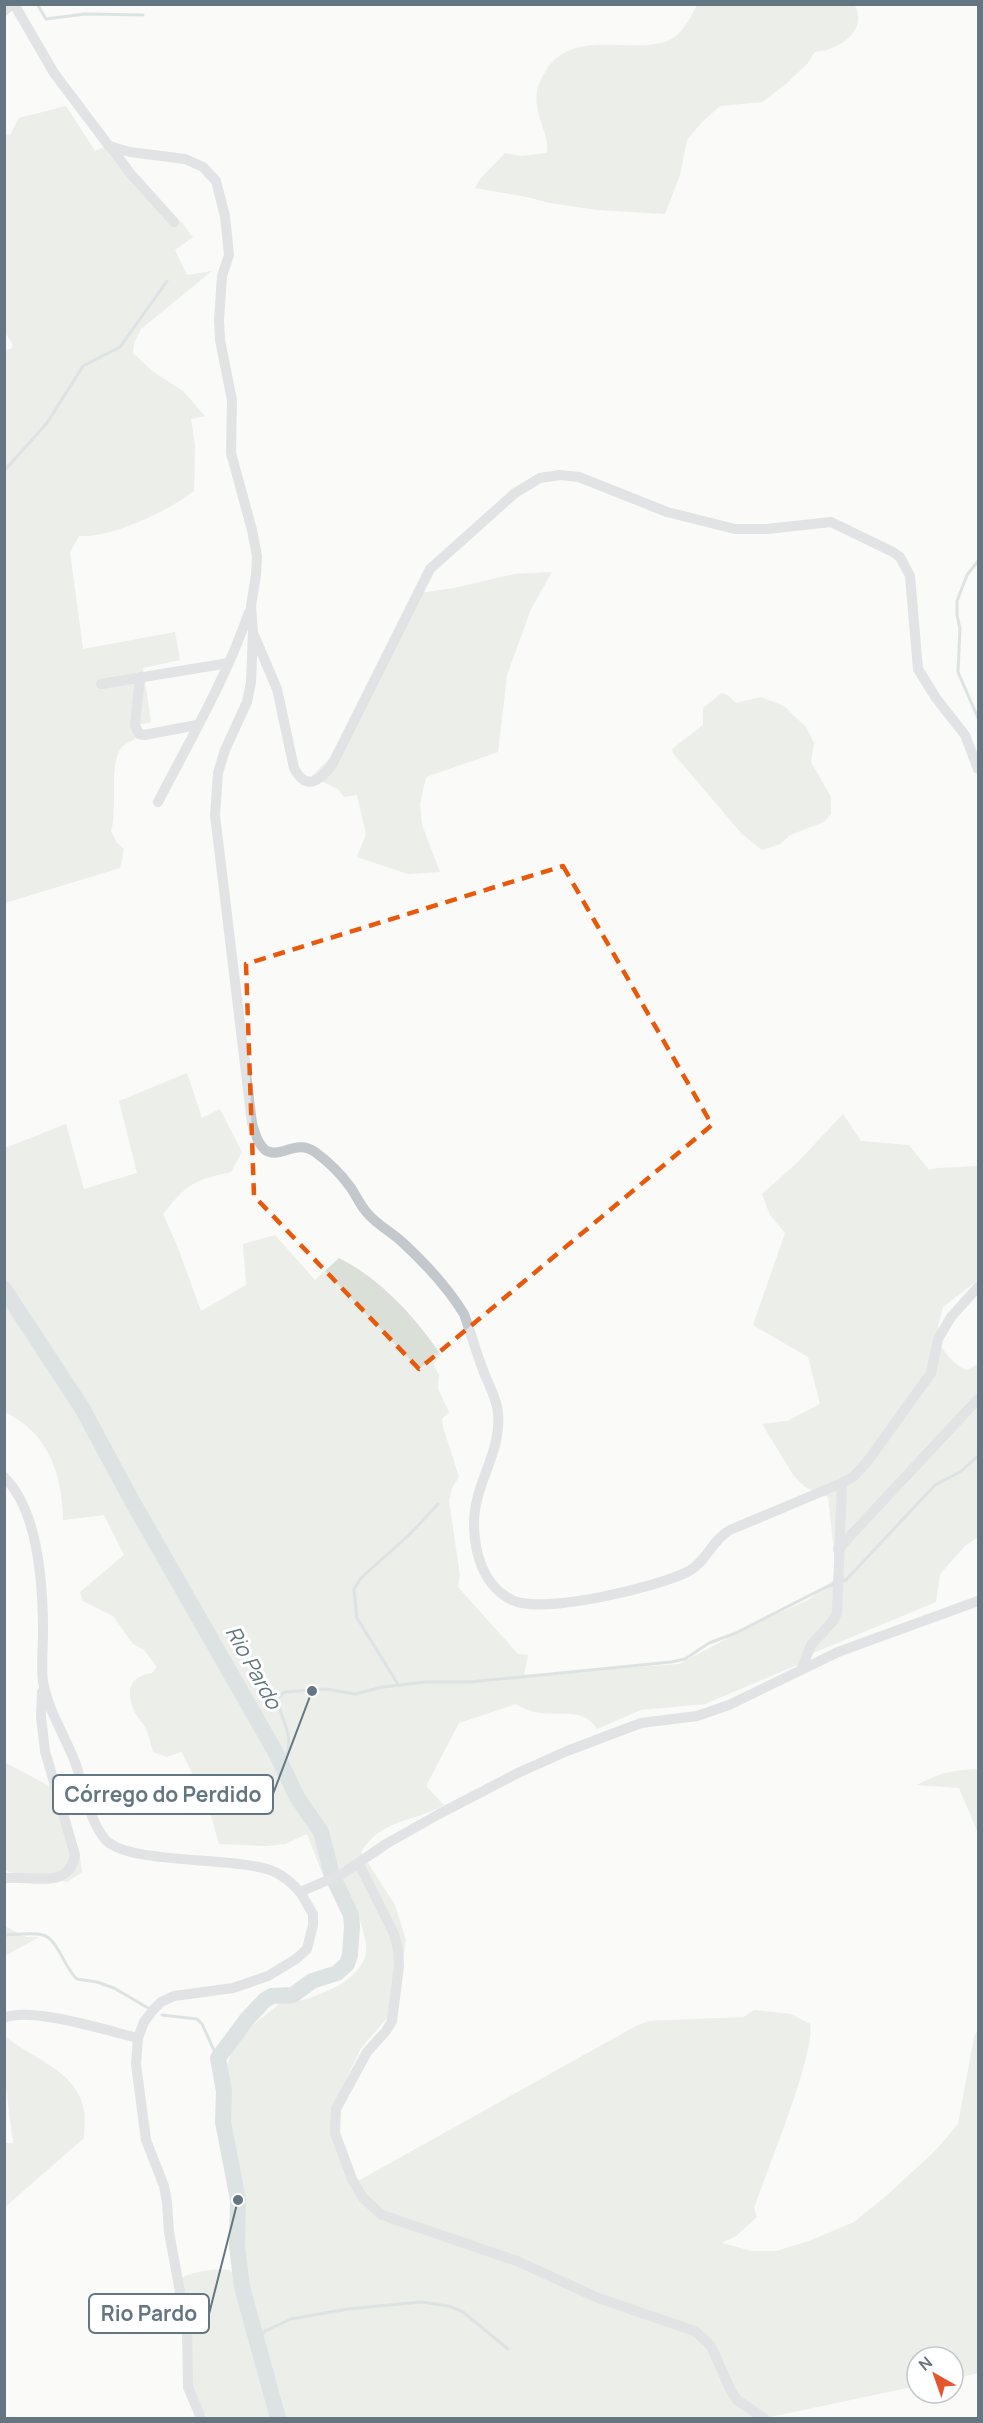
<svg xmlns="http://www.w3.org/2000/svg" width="983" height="2423" viewBox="0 0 983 2423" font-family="Manrope,sans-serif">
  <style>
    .green { fill: #dadfd7 }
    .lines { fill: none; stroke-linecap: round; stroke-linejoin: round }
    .stream { stroke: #bbc7cb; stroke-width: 3 }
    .river { stroke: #bbc7cb; stroke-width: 16 }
    .minor { stroke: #c3c8cc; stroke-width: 10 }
    .marked { fill: none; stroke: #e8590c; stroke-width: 4.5; stroke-dasharray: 12 8; stroke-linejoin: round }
    .labels { text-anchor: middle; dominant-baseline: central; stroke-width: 6; stroke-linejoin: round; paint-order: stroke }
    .water-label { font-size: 21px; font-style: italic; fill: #60757c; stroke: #fff }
    .leader { fill: none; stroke: #657683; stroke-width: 2 }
    .callout-dot { fill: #657683; stroke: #fff; stroke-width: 2 }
    .callout { fill: #fff; stroke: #657683; stroke-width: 2 }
    .callout-label { font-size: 21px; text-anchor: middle; font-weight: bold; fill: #657683 }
  </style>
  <rect width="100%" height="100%" fill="#fafaf8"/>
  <g class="green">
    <path d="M854 4C870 31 837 51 815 52L807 64 787 83 762 102 720 106 702 122 687 140 680 175 665 214 598 210 549 203 527 197 475 188 480 179 505 153 522 156 547 153C550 132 533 116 537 91 538 85 541 80 544 74 569 29 621 52 661 43 681 39 689 20 697 5Z"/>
    <path d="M66 106 95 151 111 144 159 204 182 223 193 237 175 250 187 275 212 271 141 329 134 343 133 353 152 371 183 391 205 416 191 419 195 445 194 491C168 511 112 538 79 536L70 552 83 649 175 632 180 660 143 668 151 722 133 726 135 739C131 741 125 744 122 747 108 763 118 809 111 831L117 843 124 849 120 868 5 903 4 350 11 349 13 345 4 331 5 134 10 135 19 118Z"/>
    <path d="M552 572 531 609 507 675 498 752 426 777 420 804 422 825 440 872 408 874 357 857 366 834 357 795 344 797 339 790 312 776 332 756 413 594 454 588 514 574Z"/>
    <path d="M722 693 729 696 736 703 761 697 784 706 806 727 814 743 811 762 831 797V814L824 822 790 835 780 844 762 850 742 834 673 753 672 749 703 725V708Z"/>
    <path d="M187 1073 202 1118 220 1109 242 1152 231 1172C194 1180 187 1184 163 1214L178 1248 201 1311 246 1285 243 1244 275 1235 315 1280 339 1258C381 1279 415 1317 441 1355L433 1364 439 1375 438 1389 449 1412 442 1419 443 1427 459 1477 452 1488 449 1501 460 1576 458 1587 518 1654 528 1655 524 1675 679 1664 749 1627 810 1599 837 1577 828 1497 805 1487 794 1476 762 1424 787 1421 820 1404 808 1357 753 1325 785 1233 770 1215 762 1194 798 1162 843 1114 861 1141 909 1145 929 1170 938 1168 978 1166V1280L943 1307C941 1315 938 1324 937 1332 937 1346 954 1366 967 1370L978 1364V1537L965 1546 940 1574 936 1602 806 1656 802 1663 705 1704 641 1710 597 1729C583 1706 557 1717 535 1712 528 1711 522 1707 516 1704L459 1723 426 1786 444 1805C413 1823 382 1818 361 1852L395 1905 406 1940 396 2008 361 2048 336 2101 334 2127 358 2181 636 2026 649 2021 744 2017 754 2010 791 2014 810 2024C816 2053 766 2173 754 2208L757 2217 736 2236 722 2243 752 2251H776L809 2241 854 2222 885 2197 935 2151 958 2124 974 2037 978 2029V2373L953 2379V2357H917V2386L765 2418H209L192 2401C194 2360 185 2321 175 2281 191 2272 211 2268 229 2270L234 2273 239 2246 233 2182 226 2149 224 2111 227 2068 231 2052 248 2029 283 2001C299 2004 312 1997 327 1991 343 1985 363 1970 366 1953 369 1933 348 1892 340 1873L324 1878 307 1834 285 1844 267 1846 219 1844 210 1812 183 1754 181 1752 167 1757 153 1752C151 1744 149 1736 146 1729 142 1721 135 1715 133 1708 125 1687 132 1676 152 1673L157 1667 144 1650 133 1644 113 1616 83 1601 80 1592 124 1555 104 1515 63 1520C62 1473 49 1434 5 1412V1148L66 1124 84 1189 137 1173 119 1101Z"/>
    <path d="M4 1762 53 1788 79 1851 82 1872 67 1882 5 1871Z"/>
    <path d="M978 1769V1833L959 1788 917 1785C939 1773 953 1770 978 1769Z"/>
    <path d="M4 1926 26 1937H39L5 1956Z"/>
    <path d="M5 2036C30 2058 74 2069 83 2106 86 2116 84 2128 84 2138L5 2207V2143H13L5 2079Z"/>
  </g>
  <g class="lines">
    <g class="stream">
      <path d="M37 4 46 19 85 14 143 15"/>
      <path d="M4 471 47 423 83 366 120 347 167 281"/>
      <path d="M978 561 967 575 957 601V615L960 629 958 672 978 718"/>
      <path d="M399 1686 357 1618 354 1589 361 1578 409 1535 438 1504"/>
      <path d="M283 1767C295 1735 286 1732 278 1703V1698L284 1692 326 1689 355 1694 383 1687 426 1682H469L671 1662 685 1659 709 1643 736 1633 826 1587 846 1580 935 1485 960 1472 978 1456"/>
      <path d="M4 1935C16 1935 31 1932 43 1935 57 1938 65 1969 77 1979L97 1982 114 1988 148 2008"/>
      <path d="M162 2015 197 2019 202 2024 218 2059"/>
      <path d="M258 2339 265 2331 291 2319 348 2309 421 2302 449 2306 463 2312 508 2349"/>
    </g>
    <path class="river" d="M4 1289 82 1408 131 1499 276 1753 297 1797 321 1832 332 1875 351 1915 352 1926 350 1955 347 1964 337 1973 312 1981 293 1995 272 1996 265 2000 247 2019 218 2058 224 2091 223 2122 238 2200 237 2246 242 2287 278 2418"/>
    <g class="minor">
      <path d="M14 4 54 73 109 146 130 152 185 159 203 167 216 181 225 216 229 255 222 276 219 320 220 340 232 400 231 453 252 530 257 556 256 575 251 606 253 632 251 682 247 702 225 750 218 773 215 815 252 1123C267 1181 289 1133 315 1152 329 1162 341 1174 351 1188 357 1197 361 1207 369 1215 378 1225 391 1232 401 1241 424 1262 448 1288 464 1314 471 1333 476 1352 483 1370 488 1384 497 1398 498 1413 502 1452 474 1484 474 1523 474 1552 483 1586 512 1600 542 1615 659 1587 689 1571 707 1561 712 1540 730 1530L842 1483 837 1613 833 1621 811 1645 801 1670"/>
      <path d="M4 11 12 4"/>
      <path d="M110 146 130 173 174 222"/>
      <path d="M254 635 277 689 294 768C306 791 319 782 332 765L430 569 515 493 540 478 560 475 579 477 667 512 735 529H767L831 522 893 552 900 557 910 576 918 669 936 698 965 735 978 769"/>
      <path d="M140 677 135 725 139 734 144 735 197 725"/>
      <path d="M101 684 229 663"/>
      <path d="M158 802C190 740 226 679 249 612"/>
      <path d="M4 1477C39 1511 43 1586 43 1632 43 1648 41 1666 43 1682 48 1710 65 1736 75 1762 84 1787 88 1817 104 1838 125 1866 236 1855 275 1872 285 1877 293 1884 300 1892L342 1874 386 1844 439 1814 520 1772 567 1751 641 1723 697 1716 729 1705 838 1652 978 1601"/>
      <path d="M842 1483 853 1477 867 1462 931 1373 938 1339 951 1317 978 1287"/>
      <path d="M838 1549 978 1399"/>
      <path d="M359 1864 394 1934 398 1949 399 1966 392 2021 386 2031 367 2052 336 2109 335 2133 352 2179 363 2198 382 2215 517 2261 598 2298 695 2331 711 2346 731 2391 737 2400 764 2418"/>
      <path d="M4 1878C30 1875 69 1891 75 1855L45 1751 41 1717 42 1692"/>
      <path d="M4 2018C30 2006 109 2031 138 2038"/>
      <path d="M201 2418 188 2387 187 2330 169 2232 167 2202 164 2186 146 2140 136 2064 138 2038 144 2022 153 2010 161 2002 174 1996 233 1988 268 1976 296 1959 307 1949 313 1925V1914L300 1892"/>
    </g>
  </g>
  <path d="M0 0H983V2423H0ZM563 866 712 1125 419 1369 254 1196 246 964Z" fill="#fafaf8" fill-opacity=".55" fill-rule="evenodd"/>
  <path class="marked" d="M563 866 712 1125 419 1369 254 1196 246 964Z"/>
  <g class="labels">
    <g class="water-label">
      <text transform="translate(254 1667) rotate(61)">Rio Pardo</text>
    </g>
  </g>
  <path class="leader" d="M312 1691L273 1794M238 2200L209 2314"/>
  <g class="callout-dot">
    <circle cx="312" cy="1691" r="6"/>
    <circle cx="238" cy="2200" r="6"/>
  </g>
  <g class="callout">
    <rect x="53" y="1775" width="220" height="39" rx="6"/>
    <rect x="89" y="2294" width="120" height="39" rx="6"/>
  </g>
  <g class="callout-label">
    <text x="163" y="1802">Córrego do Perdido</text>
    <text x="149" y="2321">Rio Pardo</text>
  </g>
  <rect width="983" height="2423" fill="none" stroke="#657683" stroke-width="12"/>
  <g transform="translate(935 2375) rotate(320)"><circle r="28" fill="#ffffff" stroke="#c1c8cd" stroke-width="1.5"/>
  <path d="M0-4.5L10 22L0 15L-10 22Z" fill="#e4572e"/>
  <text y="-9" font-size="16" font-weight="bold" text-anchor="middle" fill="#657683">N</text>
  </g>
</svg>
